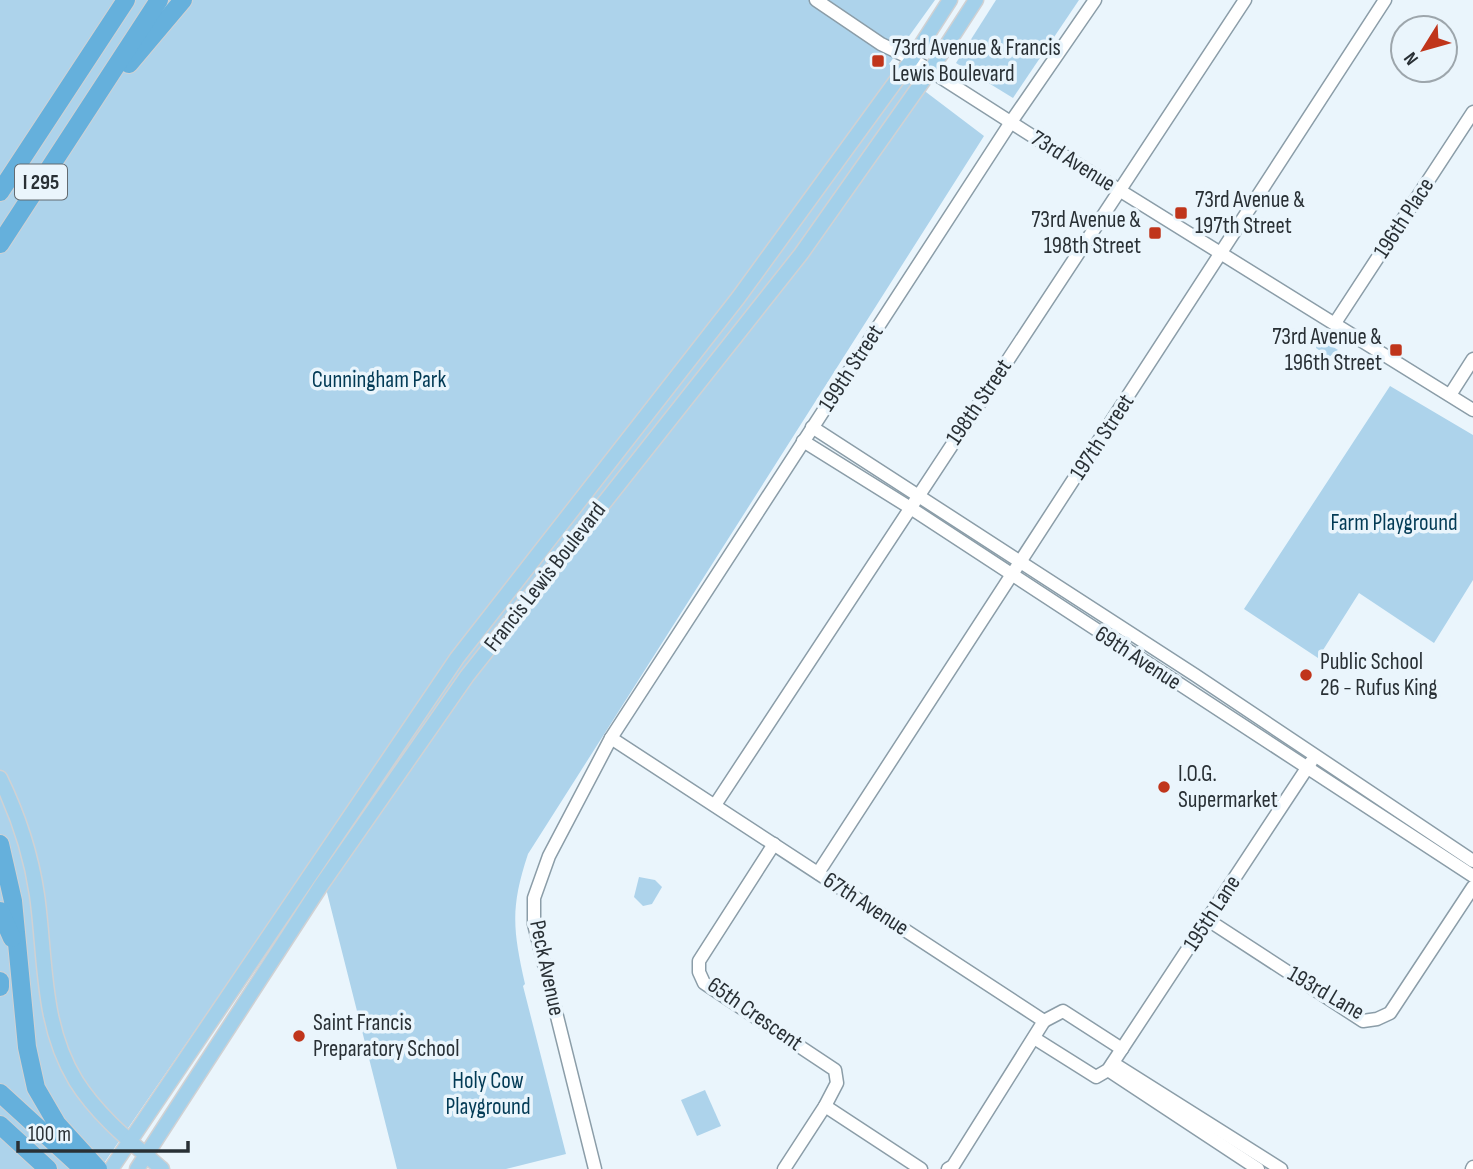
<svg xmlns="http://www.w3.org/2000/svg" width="1473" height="1169" viewBox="0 0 1473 1169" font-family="'Sofia Sans Condensed',sans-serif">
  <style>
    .green { fill: #add3eb }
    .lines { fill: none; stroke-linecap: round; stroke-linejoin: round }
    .minor-casing { stroke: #8b9da8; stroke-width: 15 }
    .major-casing { stroke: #d0d1d3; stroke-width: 17 }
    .highway-casing { stroke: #d0d1d3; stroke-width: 20 }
    .minor { stroke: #fff; stroke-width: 12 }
    .major { stroke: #a3d0ea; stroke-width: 14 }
    .highway { stroke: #65b0dc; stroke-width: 18 }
    .poi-dot { fill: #c0351b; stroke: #eaf5fc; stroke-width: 2.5 }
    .labels { text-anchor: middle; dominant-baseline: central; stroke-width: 7; stroke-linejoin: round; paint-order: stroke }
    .shield { fill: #eaf5fc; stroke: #636b71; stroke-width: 2 }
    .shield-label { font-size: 21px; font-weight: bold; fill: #293035 }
    .poi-label { font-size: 23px; fill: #293035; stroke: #eaf5fc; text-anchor: start }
    .street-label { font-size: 23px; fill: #293035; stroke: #eaf5fc }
    .park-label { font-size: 23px; fill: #023a55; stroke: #eaf5fc }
  </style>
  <rect width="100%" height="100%" fill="#eaf5fc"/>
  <g class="green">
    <path d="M0 0H935L889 64 984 136 528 854C510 908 513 930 525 984L523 986 566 1154 506 1169H397L317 853 100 1169H0Z"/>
    <path d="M996 0H1079L1013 98 956 63Z"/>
    <path d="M1319 338 1338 350 1329 357 1316 348Z"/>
    <path d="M1390 386 1473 435V580L1434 643 1359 593 1318 658 1244 609Z"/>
    <path d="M639 877 655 880 662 887 652 904 643 906 634 897Z"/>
    <path d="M705 1090 721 1126 697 1136 681 1100Z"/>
  </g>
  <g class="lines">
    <defs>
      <g id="minor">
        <path d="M816 0 881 44 912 59 1037 139 1473 410"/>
        <path d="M1335 323 1473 112"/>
        <path d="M1450 395 1473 359"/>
        <path d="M812 427 1195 675 1473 861"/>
        <path d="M803 441 909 507 1473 876"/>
        <path d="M611 738 1044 1021"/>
        <path d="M715 805 1245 0"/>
        <path d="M774 844 699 961V972L704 983 835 1070 837 1083 825 1106 784 1169"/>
        <path d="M818 873 1385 0"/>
        <path d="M1208 920 1363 1021 1377 1019 1390 1013 1473 887"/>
        <path d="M1044 1021 1063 1011 1122 1049"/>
        <path d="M1034 1038 1096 1077 1108 1070 1311 762"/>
        <path d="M1113 1063 1281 1169"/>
        <path d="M1108 1070 1258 1169"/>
        <path d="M825 1106 921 1169"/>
        <path d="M595 1169 534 924V898L549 856 611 738 1011 122 1095 0"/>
        <path d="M948 1169 953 1166 1044 1021"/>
        <path d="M1472 1169 1473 1167"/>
      </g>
      <g id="major">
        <path d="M0 778C18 815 31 854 37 895 46 959 41 1024 76 1081 98 1116 131 1142 162 1169"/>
        <path d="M111 1169 457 658 738 298 912 59 950 0"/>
        <path d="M137 1169 320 887 467 676 801 254 930 71 976 0"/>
      </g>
      <g id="highway">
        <path d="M129 64 183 0"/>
        <path d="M0 192 126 0"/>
        <path d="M0 244 159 0"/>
        <path d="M0 844 13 901 27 1047 36 1088 57 1124 98 1169"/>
        <path d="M0 911 12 938"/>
        <path d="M0 981V987"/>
        <path d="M0 1093 81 1167"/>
        <path d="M0 1125 48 1169"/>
      </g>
    </defs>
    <use href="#minor" class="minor-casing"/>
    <use href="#major" class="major-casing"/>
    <use href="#highway" class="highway-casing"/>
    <use href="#minor" class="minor"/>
    <use href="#major" class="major"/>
    <use href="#highway" class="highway"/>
  </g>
  <g class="poi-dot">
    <rect x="871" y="54" width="14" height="14" rx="3.5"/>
    <rect x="1174" y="206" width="14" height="14" rx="3.5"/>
    <rect x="1148" y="226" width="14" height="14" rx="3.5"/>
    <rect x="1389" y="343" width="14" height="14" rx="3.5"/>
    <circle cx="1306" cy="675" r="7"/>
    <circle cx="1164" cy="787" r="7"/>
    <circle cx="299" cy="1036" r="7"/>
  </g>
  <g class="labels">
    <rect class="shield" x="15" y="164.5" width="52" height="35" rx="5"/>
    <g class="shield-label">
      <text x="41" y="182">I 295</text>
    </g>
    <g class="poi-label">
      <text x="892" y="48">73rd Avenue &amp; Francis<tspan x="892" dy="26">Lewis Boulevard</tspan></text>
      <text x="1195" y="200">73rd Avenue &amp;<tspan x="1195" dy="26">197th Street</tspan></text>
      <text x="1141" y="220" text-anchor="end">73rd Avenue &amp;<tspan x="1141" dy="26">198th Street</tspan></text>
      <text x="1382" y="337" text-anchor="end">73rd Avenue &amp;<tspan x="1382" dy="26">196th Street</tspan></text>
      <text x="1320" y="662">Public School<tspan x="1320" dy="26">26 - Rufus King</tspan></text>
      <text x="1178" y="774">I.O.G.<tspan x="1178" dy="26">Supermarket</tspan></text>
      <text x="313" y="1023">Saint Francis<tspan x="313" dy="26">Preparatory School</tspan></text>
    </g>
    <g class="street-label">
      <text transform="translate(1073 161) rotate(32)">73rd Avenue</text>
      <text transform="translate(1404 218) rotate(-57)">196th Place</text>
      <text transform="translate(851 368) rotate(-57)">199th Street</text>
      <text transform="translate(979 402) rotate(-56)">198th Street</text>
      <text transform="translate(1102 437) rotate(-57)">197th Street</text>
      <text transform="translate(545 577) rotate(-52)">Francis Lewis Boulevard</text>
      <text transform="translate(1138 658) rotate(33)">69th Avenue</text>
      <text transform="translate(866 904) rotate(33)">67th Avenue</text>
      <text transform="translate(1212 913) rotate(-57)">195th Lane</text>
      <text transform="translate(547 968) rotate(78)">Peck Avenue</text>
      <text transform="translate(1326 993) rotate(30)">193rd Lane</text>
      <text transform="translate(755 1014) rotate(35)">65th Crescent</text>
    </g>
    <g class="park-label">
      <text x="379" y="380">Cunningham Park</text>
      <text x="1394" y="523">Farm Playground</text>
      <text x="488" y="1081">Holy Cow<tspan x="488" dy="26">Playground</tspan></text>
    </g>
  </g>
  <g transform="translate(1424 49) rotate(233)"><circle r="33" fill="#eaf5fc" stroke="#9da6ac" stroke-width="2"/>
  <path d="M0-5L12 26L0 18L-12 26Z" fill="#c0351b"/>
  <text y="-10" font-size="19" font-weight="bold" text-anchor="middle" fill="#293035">N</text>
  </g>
  <path d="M18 1141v10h170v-10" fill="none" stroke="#293035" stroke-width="3.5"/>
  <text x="28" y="1141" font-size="21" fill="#293035" stroke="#eaf5fc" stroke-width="5" paint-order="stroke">100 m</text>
</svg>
